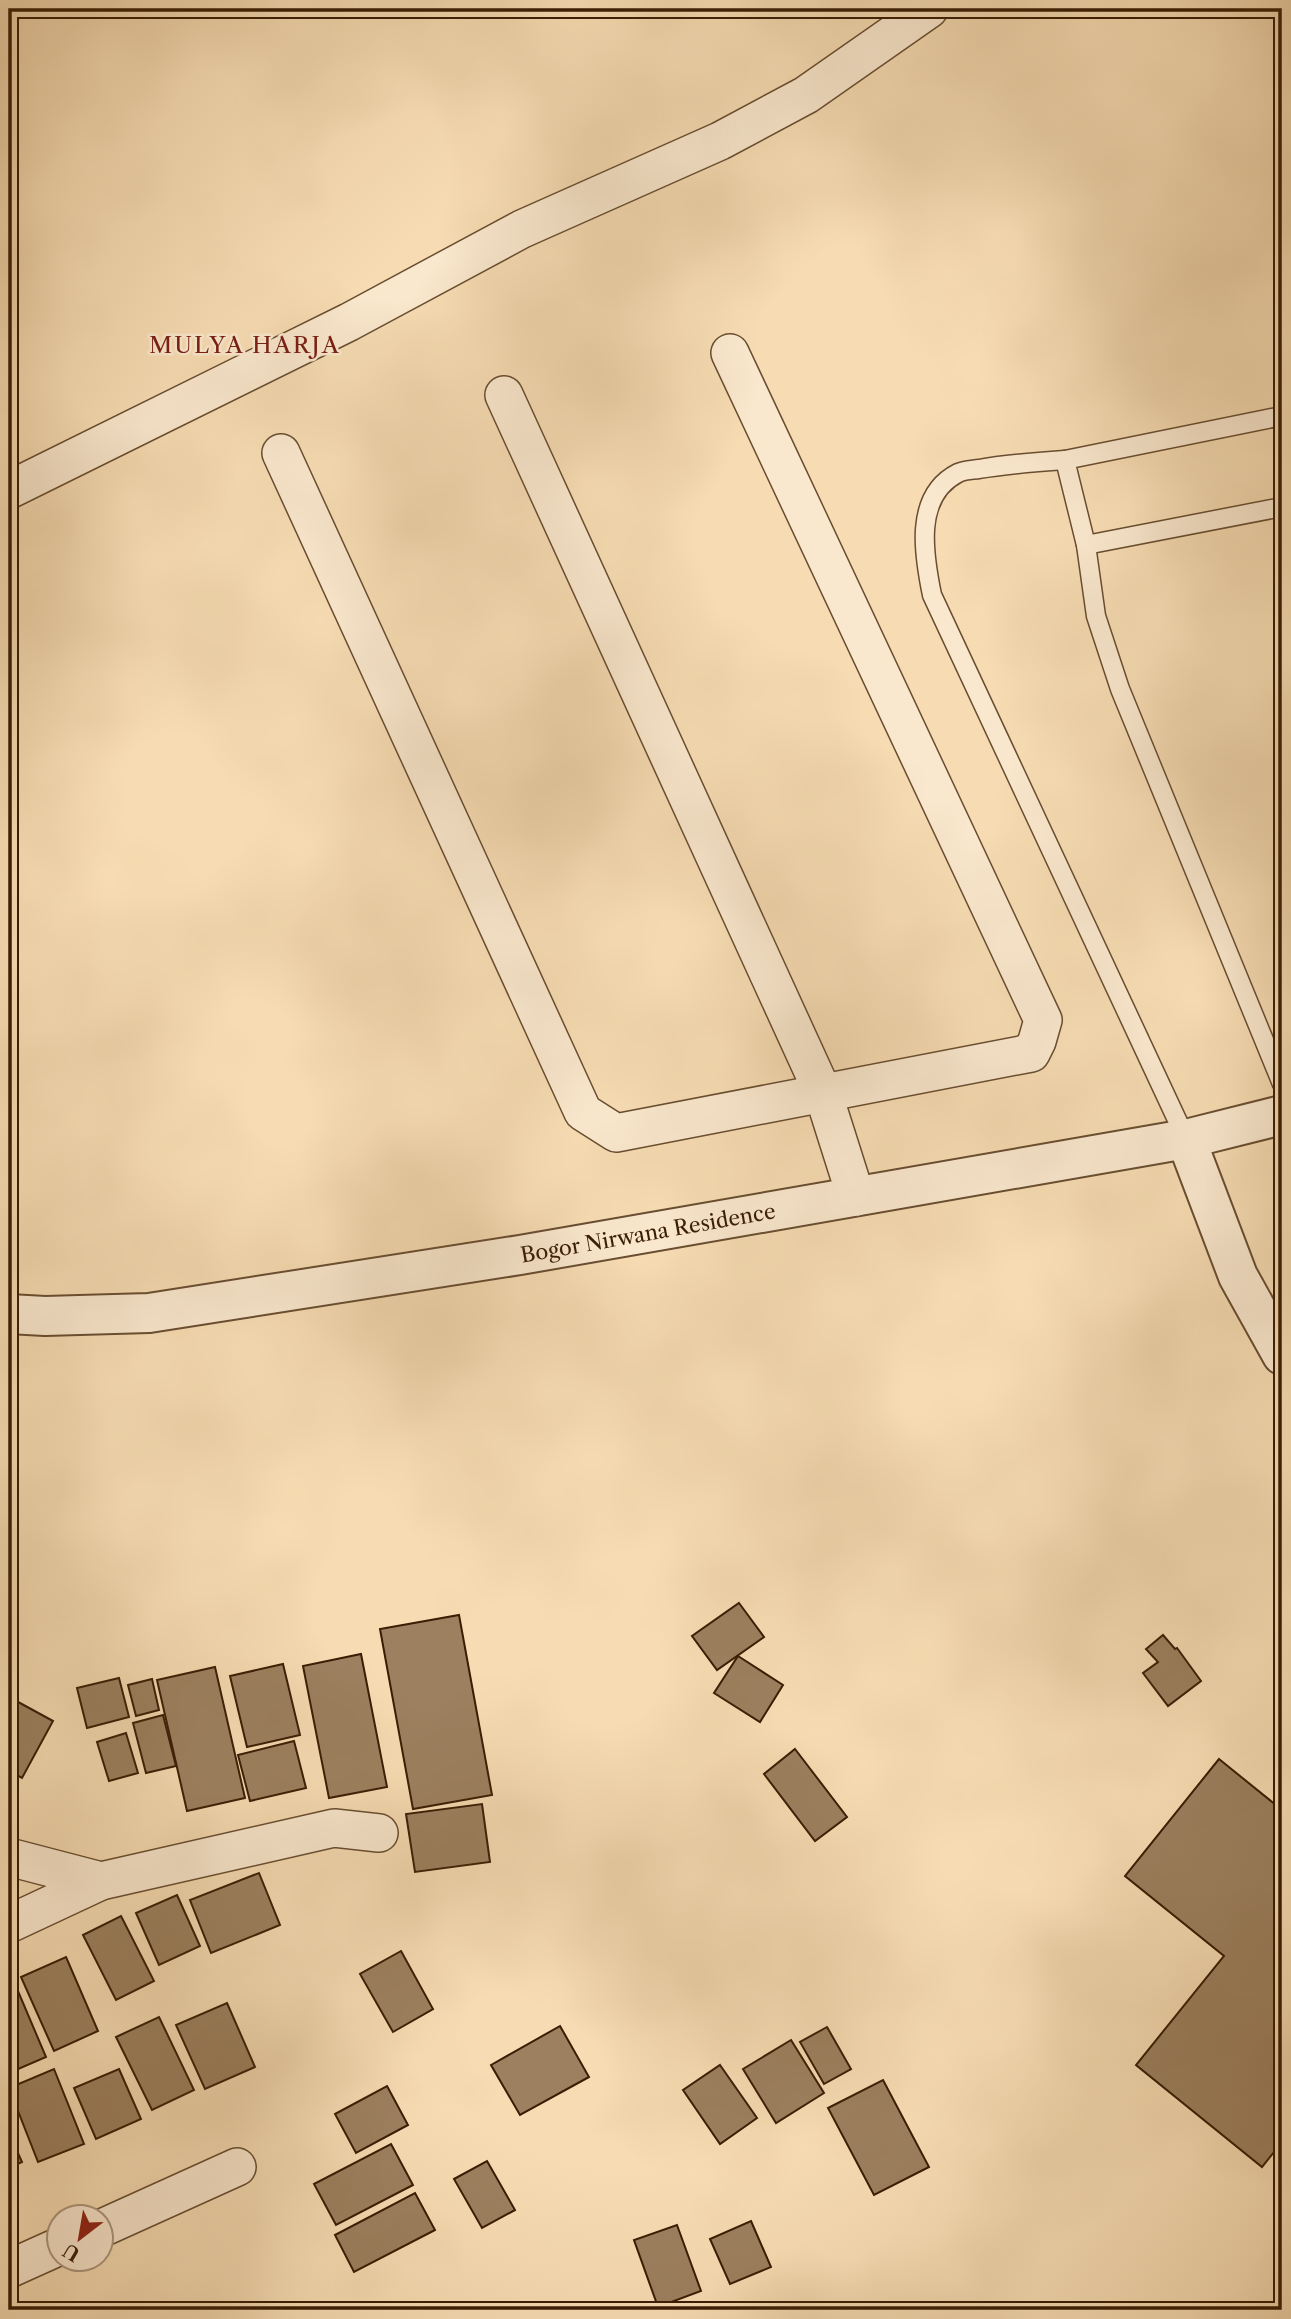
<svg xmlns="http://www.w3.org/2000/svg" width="1291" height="2319" viewBox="0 0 1291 2319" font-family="'Libre Caslon Text',serif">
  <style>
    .building { fill: #9c805f; stroke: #391d04; stroke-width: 2 }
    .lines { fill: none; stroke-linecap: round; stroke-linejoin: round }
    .service-casing { stroke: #684d30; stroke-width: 21 }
    .minor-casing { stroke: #684d30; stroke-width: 40 }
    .tertiary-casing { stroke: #684d30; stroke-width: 42 }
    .service { stroke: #fae8ce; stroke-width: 18 }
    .minor { stroke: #fae8ce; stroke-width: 37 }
    .tertiary { stroke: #fae8ce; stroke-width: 38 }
    .labels { text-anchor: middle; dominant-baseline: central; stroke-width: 5; stroke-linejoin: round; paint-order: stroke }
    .street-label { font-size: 21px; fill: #391d04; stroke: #fae8ce }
    .neighbourhood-label { font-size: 23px; letter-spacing: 2px; fill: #7a1f14; stroke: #fae8ce }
  </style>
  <rect width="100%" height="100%" fill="#f7dcb3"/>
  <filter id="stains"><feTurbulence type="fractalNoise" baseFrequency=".00286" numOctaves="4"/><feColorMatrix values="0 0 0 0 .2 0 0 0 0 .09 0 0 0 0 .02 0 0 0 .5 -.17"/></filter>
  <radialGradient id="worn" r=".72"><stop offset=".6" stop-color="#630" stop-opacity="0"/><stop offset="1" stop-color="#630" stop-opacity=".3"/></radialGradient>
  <g class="building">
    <path d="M739 1603 764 1637 717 1670 692 1636Z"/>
    <path d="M459 1615 492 1795 413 1809 380 1629Z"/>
    <path d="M1163 1635 1175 1649 1177 1648 1201 1681 1168 1706 1143 1673 1158 1662 1146 1649Z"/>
    <path d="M361 1654 387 1787 329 1798 303 1666Z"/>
    <path d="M738 1656 783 1685 760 1722 714 1693Z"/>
    <path d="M283 1664 300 1735 247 1747 230 1676Z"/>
    <path d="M215 1667 245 1798 187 1811 157 1680Z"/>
    <path d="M119 1678 129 1717 87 1728 77 1688Z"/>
    <path d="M152 1679 159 1710 136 1716 128 1685Z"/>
    <path d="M9 1697 53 1721 22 1778 9 1771Z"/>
    <path d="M163 1715 176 1766 146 1773 133 1723Z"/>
    <path d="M126 1733 138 1773 109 1781 97 1742Z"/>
    <path d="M294 1741 306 1788 250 1801 238 1755Z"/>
    <path d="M795 1749 847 1817 815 1841 764 1774Z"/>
    <path d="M1219 1759 1282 1810V2142L1262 2167 1136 2065 1224 1956 1125 1876Z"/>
    <path d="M482 1804 490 1862 415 1872 406 1814Z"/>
    <path d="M259 1873 280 1925 211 1953 190 1900Z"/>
    <path d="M177 1895 200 1946 159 1965 136 1913Z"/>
    <path d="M121 1916 154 1981 116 2000 83 1935Z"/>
    <path d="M401 1951 433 2009 393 2032 360 1974Z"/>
    <path d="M66 1957 98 2031 54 2051 21 1977Z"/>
    <path d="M12 1977 46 2057 9 2073V1979Z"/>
    <path d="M227 2003 255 2067 205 2089 176 2025Z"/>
    <path d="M159 2017 194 2090 152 2110 116 2037Z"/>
    <path d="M560 2026 589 2077 520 2115 491 2065Z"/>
    <path d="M827 2027 851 2069 824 2084 800 2042Z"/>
    <path d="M791 2040 824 2093 776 2123 743 2069Z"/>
    <path d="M720 2065 757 2118 720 2144 683 2090Z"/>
    <path d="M54 2069 84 2144 38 2162 9 2088Z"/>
    <path d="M119 2069 141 2119 96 2139 74 2088Z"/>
    <path d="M883 2080 929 2167 874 2195 828 2108Z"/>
    <path d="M387 2086 408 2125 356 2153 335 2114Z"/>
    <path d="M9 2133 22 2162 9 2168Z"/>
    <path d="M391 2144 413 2185 336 2225 314 2184Z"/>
    <path d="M487 2161 515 2210 482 2228 454 2179Z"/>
    <path d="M415 2193 435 2230 354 2272 335 2235Z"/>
    <path d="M751 2221 771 2267 730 2284 710 2239Z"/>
    <path d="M677 2225 701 2291 658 2307 634 2240Z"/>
  </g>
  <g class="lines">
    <defs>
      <g id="service">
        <path d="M1282 416 1065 460 1086 545 1096 616 1120 689 1282 1084"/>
        <path d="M1065 460C1036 462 1007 464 979 469 972 470 964 470 958 473 913 496 924 556 932 595L1186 1139"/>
        <path d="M1086 545 1282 507"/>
      </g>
      <g id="minor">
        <path d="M504 395 823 1093 856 1197"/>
        <path d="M281 453 583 1112 616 1133 1031 1053 1037 1041 1043 1020 730 353"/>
        <path d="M9 490 349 322 522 229 720 141 806 95 929 9"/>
        <path d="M9 1857 101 1881"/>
        <path d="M9 1924 101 1881 334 1828 379 1833"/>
        <path d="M102 2228 237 2167"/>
        <path d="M9 2269 60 2246"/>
      </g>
      <g id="tertiary">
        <path d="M1186 1139 1238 1276 1282 1355"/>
        <path d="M9 1314 45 1316 149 1313 520 1255 1186 1139 1282 1115"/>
      </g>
    </defs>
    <use href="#service" class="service-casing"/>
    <use href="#minor" class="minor-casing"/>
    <use href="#tertiary" class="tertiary-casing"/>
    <use href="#service" class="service"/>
    <use href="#minor" class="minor"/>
    <use href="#tertiary" class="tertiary"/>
  </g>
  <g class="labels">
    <g class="street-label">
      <text transform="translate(648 1233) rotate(-10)">Bogor Nirwana Residence</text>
    </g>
    <g class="neighbourhood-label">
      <text x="245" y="345">MULYA HARJA</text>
    </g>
  </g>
  <rect width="1291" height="2319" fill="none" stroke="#f7dcb3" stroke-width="35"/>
  <rect x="10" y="10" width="1270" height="2298" fill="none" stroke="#391d04" stroke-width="3.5"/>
  <rect x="18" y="18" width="1256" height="2284" fill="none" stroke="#391d04" stroke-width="2"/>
  <g transform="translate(80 2238) rotate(211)"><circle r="33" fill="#fae8ce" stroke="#ad977d" stroke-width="2"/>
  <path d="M0-5L12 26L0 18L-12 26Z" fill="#8f2418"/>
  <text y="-10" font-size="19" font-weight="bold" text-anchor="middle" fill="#391d04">U</text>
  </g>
  <rect width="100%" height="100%" filter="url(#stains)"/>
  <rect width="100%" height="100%" fill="url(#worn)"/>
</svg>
